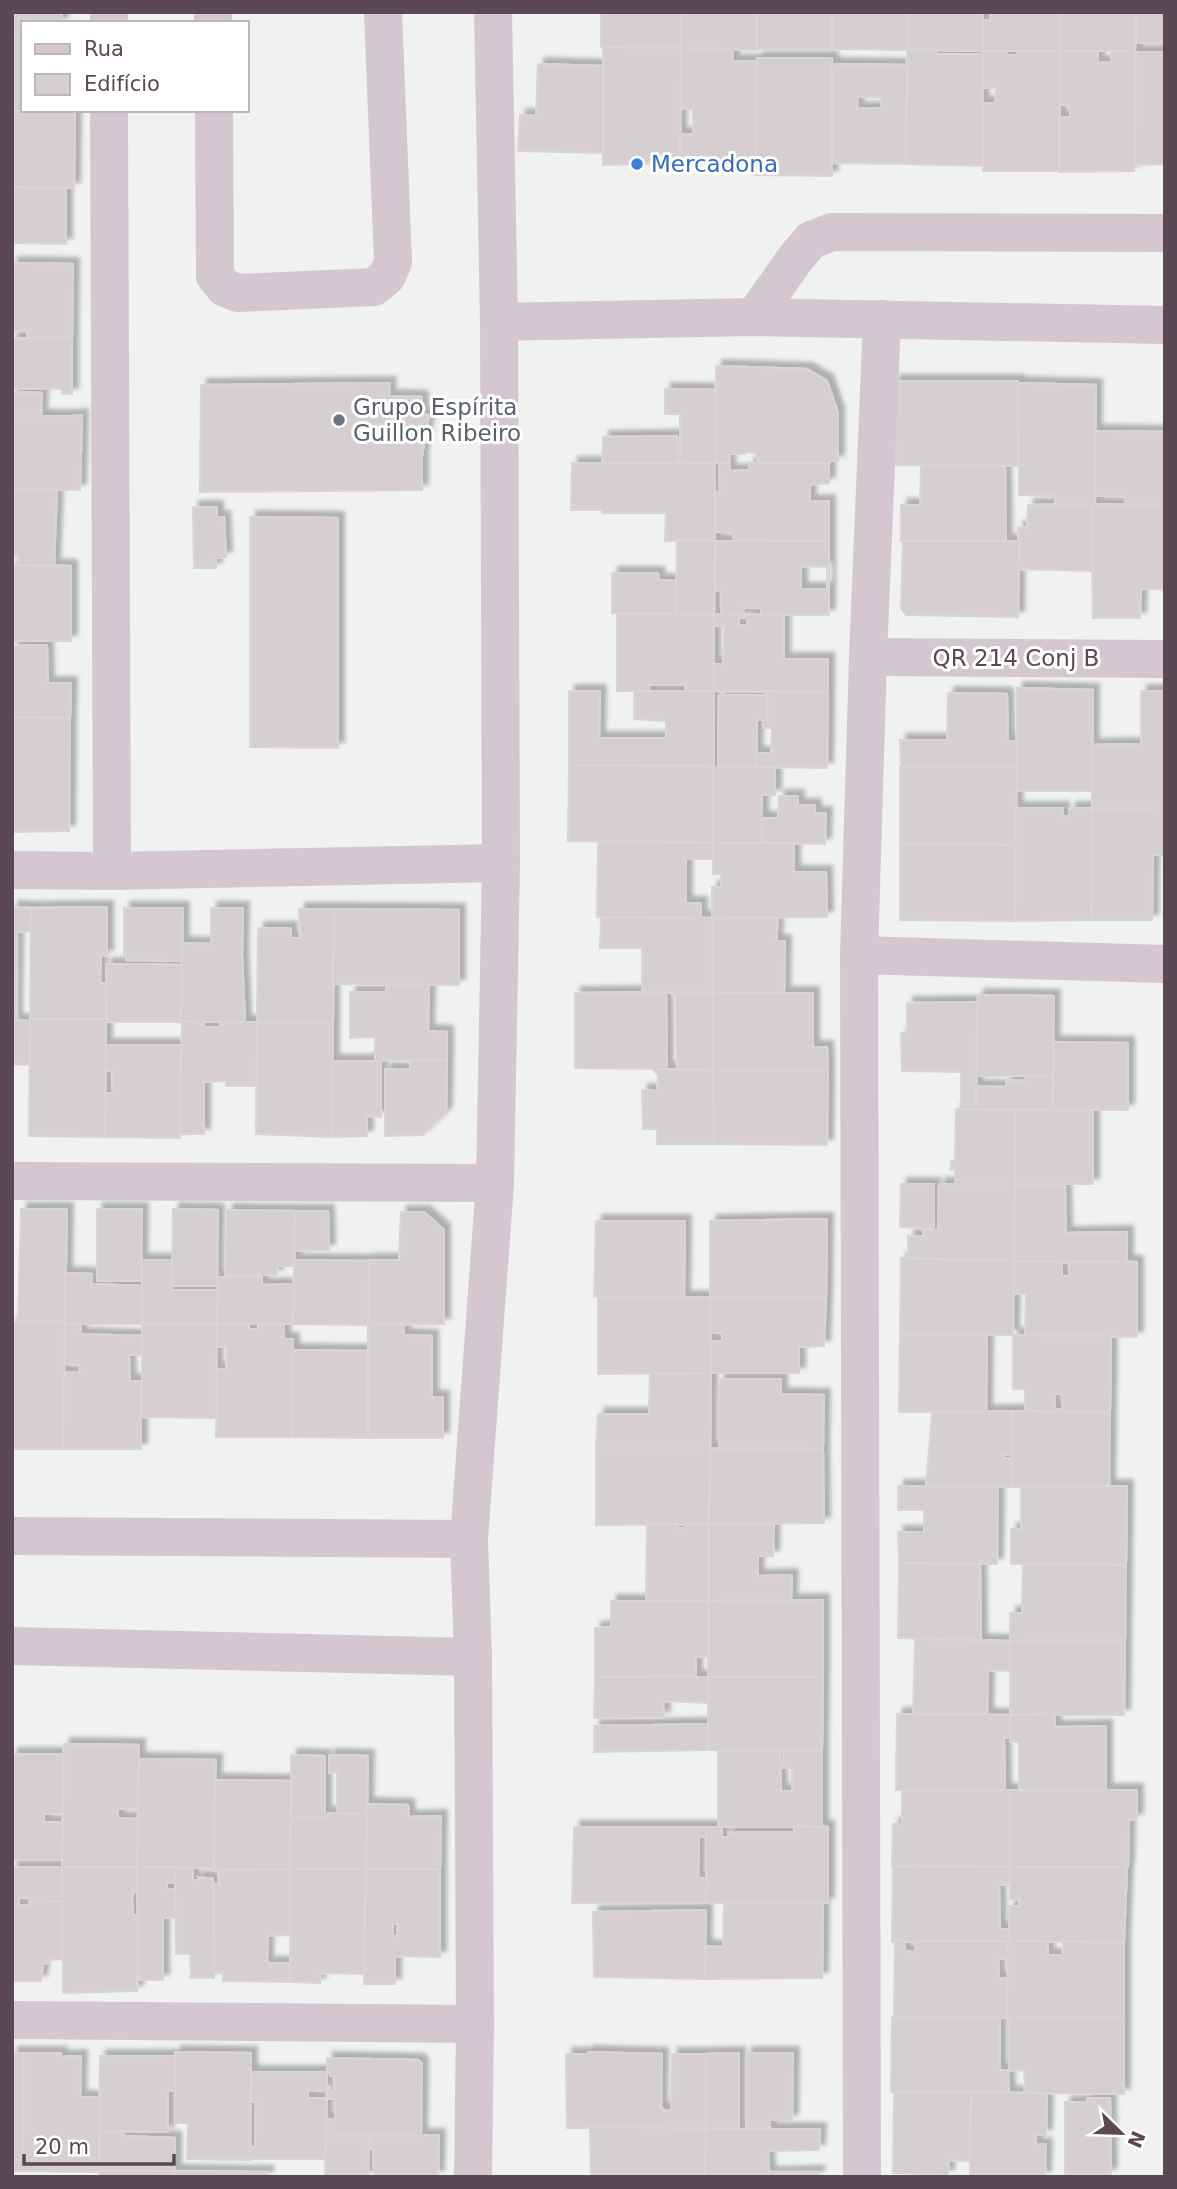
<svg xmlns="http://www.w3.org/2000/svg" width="1177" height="2189" viewBox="0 0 1177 2189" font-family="'DejaVu Sans',sans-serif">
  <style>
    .building { fill: #d6cfd2; stroke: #dad4d6; stroke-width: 2; fill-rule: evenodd; filter: url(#shadow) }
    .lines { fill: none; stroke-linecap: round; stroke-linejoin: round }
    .minor { stroke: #d5c7cf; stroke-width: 38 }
    .shop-dot { fill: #3f7fe0; stroke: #fff; stroke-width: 2.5 }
    .worship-dot { fill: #6b7280; stroke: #fff; stroke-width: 2.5 }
    .labels { text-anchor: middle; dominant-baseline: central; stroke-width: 6; stroke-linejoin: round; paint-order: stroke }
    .shop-label { font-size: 23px; fill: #366cbe; stroke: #fff; text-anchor: start }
    .worship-label { font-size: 23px; fill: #5b616d; stroke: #fff; text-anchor: start }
    .street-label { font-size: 23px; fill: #5b4853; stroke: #fff }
  </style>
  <defs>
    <filter id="shadow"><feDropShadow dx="6" dy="-6" stdDeviation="2" flood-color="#0004"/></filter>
  </defs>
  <rect width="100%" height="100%" fill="#eff2ef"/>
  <g class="building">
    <path d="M12 12H62V23H23V36H12Z"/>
    <path d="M601 12H681V48L601 47Z"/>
    <path d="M681 12H757V50L681 48Z"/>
    <rect x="757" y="12" width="75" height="37"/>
    <path d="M832 12H908L907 50 832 49Z"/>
    <path d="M908 12H983V51L907 50Z"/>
    <path d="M991 12H1061L1060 51H983V20H990Z"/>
    <path d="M1061 12H1136L1135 51H1060Z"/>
    <rect x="1136" y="12" width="29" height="31"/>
    <path d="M12 36H23V110L71 112 12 111Z"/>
    <path d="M603 47 681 48 680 163 603 165Z"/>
    <path d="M681 48 732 49 733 61H756V162L680 161V134H693V109H681Z"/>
    <path d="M907 50H937V54H983L982 166 906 164Z"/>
    <path d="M983 51H1007V55H1017V51H1060L1059 171H983V103H995L996 88H983Z"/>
    <path d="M1060 51H1098V63L1111 62V51H1135L1134 171 1059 172V117H1070V105H1060Z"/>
    <path d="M1136 52H1165V164L1135 165Z"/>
    <path d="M757 58H832V176L755 175Z"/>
    <path d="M538 64 603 66V153L518 151 520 115 536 116Z"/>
    <path d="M832 64 907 65 906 164 832 163ZM858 97H881L882 108 857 109Z"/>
    <path d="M12 111H75L74 188 12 187Z"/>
    <path d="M12 187 66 188V244L12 243Z"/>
    <path d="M12 263 73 264 72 338H27V331H12Z"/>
    <path d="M12 338H72V394H63L62 389 12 388Z"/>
    <path d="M716 366 807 369 827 381 838 413V461H830L829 463H757V453L745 452V454H730L729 463H715Z"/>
    <path d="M894 381H1018V466L896 465Z"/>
    <path d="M390 383 389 396 422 397V414L429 415 422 456V490L200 492 201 385Z"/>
    <path d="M1018 383 1096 385 1095 504H1055V496L1019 495Z"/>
    <path d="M665 389 716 390 715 463 680 464V414H665Z"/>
    <path d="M12 392 42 393 41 416H12Z"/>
    <path d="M72 416 82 415 80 490H12V416Z"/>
    <path d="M1095 431 1165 432V505L1125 504V496H1095Z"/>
    <path d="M677 436 678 463 602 464 603 437Z"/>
    <path d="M572 463H715V541H665L666 513H602V510H571Z"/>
    <path d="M719 463H729L730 471 749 470V463H829V483L810 485V502L829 501V541L733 540V532H715V492L720 493Z"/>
    <path d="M921 465 1005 466 1006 541H901V505H920Z"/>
    <path d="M12 490H57L54 565H18V555H12Z"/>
    <path d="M1091 504 1165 505V589H1141L1140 618H1093Z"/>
    <path d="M1091 504 1093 571 1018 569V527L1027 528 1028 505Z"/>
    <path d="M193 507H217V518L224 517 226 557 216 558V568H194Z"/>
    <path d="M250 517 338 518V748L250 747Z"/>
    <path d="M677 540 715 541 714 614H676Z"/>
    <path d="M715 541H829V615H761V608H743L744 614H721V591H715ZM801 566 827 567V589H801Z"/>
    <path d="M903 541H1019L1018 617 906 615 901 608Z"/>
    <path d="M12 565 71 566V641H12Z"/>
    <path d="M612 573H658L659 580 676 581V614L612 613Z"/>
    <path d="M617 614H714V691L685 692V685H649V691H617Z"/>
    <path d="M714 614 784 615V659H828V692L714 691V664H723L724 626H714ZM739 618H747V625H739Z"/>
    <path d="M47 645 48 683H71L70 718 12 717V646Z"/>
    <path d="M1017 688 1093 690 1092 791H1016Z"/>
    <path d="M569 691H600L599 738H666V721L634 719V691H714V766L569 765Z"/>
    <path d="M765 691 828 692 827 768 756 767 757 753H771L772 728H763V720H767L768 695H765Z"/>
    <path d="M1141 691H1165V808H1092V745L1141 744Z"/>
    <path d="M948 693 1007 694 1008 741H1017V766L901 767 900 740H947Z"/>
    <path d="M719 695H768L767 720H757L756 767 718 766Z"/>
    <path d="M12 717 70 718 69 831 12 832Z"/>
    <path d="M569 765 714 766 713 843 568 841Z"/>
    <path d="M1017 766 1016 845 900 844V767Z"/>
    <path d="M713 767H775V795H762V843H713Z"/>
    <path d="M779 796H798V805H815V813H826L825 844 762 843V818H778Z"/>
    <path d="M1016 808H1063L1062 816H1069L1070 808H1092L1091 920 1015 921Z"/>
    <path d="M1150 808H1165V855H1153L1152 920H1091L1092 810H1150Z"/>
    <path d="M598 841 713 843V859H686V903H701V918L597 917Z"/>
    <path d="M713 843H794V872H826L827 917 712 918V887H721V874H713Z"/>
    <path d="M900 844 1016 845 1015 921 900 920Z"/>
    <path d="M12 907 31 908 30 931 17 932 16 1020H12Z"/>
    <path d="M107 907V956L101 955 100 983H107L106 1019H30L31 908Z"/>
    <path d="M124 908H183L182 961 126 960V954H124Z"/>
    <path d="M211 908H243L242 954 245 1022H181L182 943 211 944Z"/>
    <path d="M299 909H334L333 1023 257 1022 258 928H291V938H300Z"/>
    <path d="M334 909 459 910V985L333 984Z"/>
    <path d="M601 917 712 918 713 993H642V948H600Z"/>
    <path d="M712 918H778L776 941H785L784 993H713Z"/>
    <path d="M106 964 182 965 181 1022H107Z"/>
    <path d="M386 984 429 985 428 1031 447 1032V1060L375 1061V1037L350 1038V992H386Z"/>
    <path d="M666 992 667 1069 575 1068V993Z"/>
    <path d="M672 992 713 993V1070L677 1069 676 997 673 996Z"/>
    <path d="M713 993H813V1047H827L828 1070H713Z"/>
    <path d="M978 995 1054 996 1053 1076H976Z"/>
    <path d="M977 1002 976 1109 961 1110V1072L902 1071 901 1033H907V1003Z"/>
    <path d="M30 1019H106L105 1137 29 1136Z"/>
    <path d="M12 1020 30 1021 29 1065 12 1064Z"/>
    <path d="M182 1021 204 1022V1027H220V1022H257V1086H226V1081L204 1082V1134H180Z"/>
    <path d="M257 1022 333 1023 332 1137 256 1134Z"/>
    <path d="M1054 1042 1128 1043V1110H1053Z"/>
    <path d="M106 1045H181L180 1138 105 1137 106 1093H112L113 1071H106Z"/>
    <path d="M411 1060H447L446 1112 423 1135 385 1136V1069L410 1070Z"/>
    <path d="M333 1061H381V1117L367 1116V1136L332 1137Z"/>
    <path d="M653 1069 713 1070 714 1144H657V1129H643L642 1090 657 1091 658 1075Z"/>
    <path d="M713 1070H828L827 1145 714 1144Z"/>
    <path d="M1025 1076H1053V1110L976 1109V1086L1006 1087V1080L1025 1081Z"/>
    <path d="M956 1109 1015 1110V1184H955V1170H951V1161H955Z"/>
    <rect x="1015" y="1110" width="78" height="74"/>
    <path d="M901 1184H934V1228L900 1227Z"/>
    <path d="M939 1184H1015L1014 1261 908 1259V1236H924L923 1230H938Z"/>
    <path d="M1015 1184 1065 1185 1066 1233 1127 1232V1262L1014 1261Z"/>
    <path d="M21 1209H67L65 1322H18Z"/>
    <path d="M97 1209H142L141 1281H97Z"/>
    <path d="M173 1209 218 1210 217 1286H172Z"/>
    <path d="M227 1210 295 1211 294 1266H278L277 1275H225Z"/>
    <path d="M295 1211H328L329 1250 294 1251Z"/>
    <path d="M401 1212H424L444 1230V1324L368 1325 369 1260H399Z"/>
    <path d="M827 1219 826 1298 710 1297V1221Z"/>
    <path d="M596 1221H685L684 1297H594Z"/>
    <path d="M901 1258 1014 1261 1013 1335 900 1334Z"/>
    <path d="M142 1260H172V1290H218L217 1324H142Z"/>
    <path d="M294 1260 369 1261 368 1325 293 1324Z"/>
    <path d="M1014 1261 1137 1262V1337L1025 1335 1026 1294H1014ZM1062 1263H1069V1276H1062Z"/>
    <path d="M65 1273 92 1274 91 1284 142 1286V1324H65Z"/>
    <path d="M218 1277H262V1285L294 1284 293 1324H217Z"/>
    <path d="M710 1297 826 1298 824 1346 799 1347V1373H711V1341H722V1332L711 1333Z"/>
    <path d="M710 1297 711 1373 598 1374V1298Z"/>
    <path d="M12 1322H65L63 1449H12Z"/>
    <path d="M65 1324H81L80 1334 142 1336V1355H129L130 1381H141V1449H63L64 1372 80 1373 79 1365 64 1364Z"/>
    <path d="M142 1324H217L216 1418 142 1417Z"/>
    <path d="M217 1324H249V1329H258V1325H284V1339H293L292 1437H216L217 1369H226L227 1347H217Z"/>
    <path d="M404 1324V1335L432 1336V1397H443V1438H368V1325Z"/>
    <path d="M900 1334H987L986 1412H899Z"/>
    <path d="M1013 1335 1111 1336 1110 1412 1025 1411V1389H1013ZM1054 1394H1062L1063 1409H1055Z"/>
    <path d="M293 1350 368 1351V1438L292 1437Z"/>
    <path d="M711 1373 710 1448H596L598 1414H649L650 1374Z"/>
    <path d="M719 1379H781V1394L824 1395 823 1449 719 1448Z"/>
    <path d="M1012 1411 1110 1412 1109 1487H1011Z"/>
    <path d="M1012 1411V1455H1004L1003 1458 1012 1459 1011 1487 926 1486 932 1412Z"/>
    <path d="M596 1448H710L709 1524 596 1525Z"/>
    <path d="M710 1448 823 1449 824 1523 709 1524Z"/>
    <path d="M898 1486H998L997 1564 899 1563 898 1532H924V1510H898Z"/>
    <path d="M1021 1486H1127L1126 1565 1011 1564V1529H1021Z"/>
    <path d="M647 1524H678L677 1528H685V1524H709V1601H646Z"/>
    <path d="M709 1524H774L773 1556H758V1576L792 1575 791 1600 709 1601Z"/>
    <path d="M899 1563 980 1564 981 1640 898 1638Z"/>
    <path d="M1023 1564 1126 1565 1125 1640 1010 1641V1613H1022Z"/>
    <path d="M823 1600V1677H708L709 1601Z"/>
    <path d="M611 1601H709V1657H696V1676L595 1677V1628L611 1627Z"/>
    <path d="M915 1639 1010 1641V1671L988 1670 987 1714H913Z"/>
    <path d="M1125 1640 1124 1715H1010V1641Z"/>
    <path d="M595 1677H708V1703L663 1701 664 1717 594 1718Z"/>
    <path d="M708 1677H823L822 1751 708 1750Z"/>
    <path d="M897 1714 1010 1715V1738H1004L1005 1790H896Z"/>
    <path d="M1055 1714V1727L1106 1726V1791L1019 1790V1742L1010 1741V1715Z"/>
    <path d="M708 1724V1750L594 1752V1726Z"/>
    <path d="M64 1744 139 1745 138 1809H118V1818L138 1819 137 1867H62Z"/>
    <path d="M783 1750 822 1751V1827H718V1751H780L781 1791H792V1768H783Z"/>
    <path d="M12 1754H64L63 1813 44 1814V1822H63L62 1860H12Z"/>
    <path d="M291 1755 325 1756V1818L291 1817Z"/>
    <path d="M329 1755 368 1756 367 1814 337 1813V1772L329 1773Z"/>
    <path d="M139 1759 216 1760 213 1868 137 1867Z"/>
    <path d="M215 1780 291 1781 290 1869 214 1870Z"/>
    <path d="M902 1790H1010V1867L892 1866 893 1824H902Z"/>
    <path d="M1010 1790H1137V1819L1129 1820 1128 1867H1010Z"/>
    <path d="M367 1804 408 1805 409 1817 441 1816 440 1869H366Z"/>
    <path d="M328 1813 367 1814 366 1869H290L291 1817 325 1818H327Z"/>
    <path d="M794 1826 828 1827V1903H706V1827H722V1837H728V1832H794Z"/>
    <path d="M574 1827H706V1837H699L698 1878H707L706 1903H572Z"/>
    <path d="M893 1866 1010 1867 1009 1885H999L1000 1929H1009V1941L892 1942Z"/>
    <path d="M12 1867H62V1897L19 1898V1905H29V1901L62 1900 63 1959 48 1960V1963L43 1964 41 1981H12Z"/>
    <path d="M62 1867H137V1891L133 1893 132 1897 133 1915 138 1916 137 1991 63 1993Z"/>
    <path d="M137 1867H175V1883H167V1889H175V1917L163 1918V1980H138Z"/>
    <path d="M175 1867 193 1868V1880H199L198 1877 213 1879 214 1978H191L190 1954H176Z"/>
    <path d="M1010 1867H1127L1124 1943 1009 1941V1906H1019V1899H1010Z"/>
    <path d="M290 1869H366L364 1974 320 1973V1983L290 1982Z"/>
    <path d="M290 1869 289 1935 268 1936 267 1959 268 1967H271L270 1963H289L290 1982 223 1981V1973H214V1884H219L218 1871 214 1870Z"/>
    <path d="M366 1869H440V1957L395 1956V1984H364ZM393 1924H398L397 1936H393Z"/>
    <path d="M724 1902 823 1903 822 1978 705 1979V1946L723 1947Z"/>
    <path d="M706 1910 705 1979 594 1977 593 1912Z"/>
    <path d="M895 1940H905L904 1951 915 1952 916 1941H1008V1959H998L999 1978H1008L1007 2018 894 2017Z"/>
    <path d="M1008 1941H1048V1955H1062L1063 1941 1124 1943V2018H1007Z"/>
    <path d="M892 2017 1000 2018V2070H1008L1009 2093 891 2092Z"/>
    <path d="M1009 2018H1124V2094L1025 2093 1024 2070 1009 2071Z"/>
    <path d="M175 2052 251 2053 250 2160 187 2159 188 2123H175Z"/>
    <path d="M588 2052 662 2054 661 2107 664 2110H671L672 2054H706V2129L590 2126V2128H567L566 2054H588Z"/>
    <path d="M12 2053H24L23 2171H12Z"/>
    <path d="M24 2053H61V2057L81 2056 80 2097H100L99 2172 23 2171Z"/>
    <path d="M739 2053V2128L706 2129V2054Z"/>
    <path d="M746 2053H793L792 2120H770V2128L746 2129Z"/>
    <path d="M100 2056H175V2091L168 2090V2132L99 2131Z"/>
    <path d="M327 2058 418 2060 422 2064 421 2135 326 2136V2119L335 2120V2099H326L327 2091H334L335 2076H330V2073L327 2072Z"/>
    <path d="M251 2072H327V2091H308V2098H327L325 2159H250L251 2147H255L256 2102H251Z"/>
    <path d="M894 2092H971L970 2161 949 2160 948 2175 893 2173Z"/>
    <path d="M971 2092 1047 2093 1046 2135H1036V2145L1046 2144 1045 2177H970Z"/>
    <path d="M1087 2098H1110L1111 2174H1065V2102H1087Z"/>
    <path d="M590 2126 706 2129 705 2176 591 2177Z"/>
    <path d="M706 2129H820L819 2150 768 2151 769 2173 818 2172V2177H705Z"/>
    <path d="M99 2131 124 2132V2136L175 2138V2171L99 2170Z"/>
    <path d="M439 2135 438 2176H374L373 2149H371V2136Z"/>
    <path d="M326 2136H369L368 2177H325Z"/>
    <path d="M99 2170 175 2171V2177H99Z"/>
    <path d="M175 2171 250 2172V2177H175Z"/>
    <rect x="250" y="2172" width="17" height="5"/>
  </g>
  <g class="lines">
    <g class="minor">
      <path d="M109 12V23"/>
      <path d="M213 12V23"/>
      <path d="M109 110 112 871 501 863"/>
      <path d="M214 110 215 276 225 288 238 293 374 287 387 276 393 262 383 12"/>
      <path d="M754 317 795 259 811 240 832 232 1165 233"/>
      <path d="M499 322 754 317 1165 325"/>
      <path d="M868 657 1165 659"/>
      <path d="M12 870 112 871"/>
      <path d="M859 955 1165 964"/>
      <path d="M12 1181 495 1183"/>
      <path d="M12 1536 469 1539"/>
      <path d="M12 1646 473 1657"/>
      <path d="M12 2020 475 2024"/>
      <path d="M473 2177 475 2024 473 1657 469 1539 495 1183 501 863 499 322 493 12"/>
      <path d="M862 2177 859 955 868 657 882 319"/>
    </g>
  </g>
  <circle class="shop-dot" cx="637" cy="164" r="7"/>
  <circle class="worship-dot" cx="339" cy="420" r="7"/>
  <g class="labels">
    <g class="shop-label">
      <text x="651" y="164">Mercadona</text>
    </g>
    <g class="worship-label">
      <text x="353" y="407">Grupo Espírita<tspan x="353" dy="26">Guillon Ribeiro</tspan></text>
    </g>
    <g class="street-label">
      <text x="1016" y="658">QR 214 Conj B</text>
    </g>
  </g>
  <rect width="1177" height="2189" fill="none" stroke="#5b4853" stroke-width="28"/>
  <rect x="21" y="21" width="228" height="91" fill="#ffffff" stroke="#bdb6ba" stroke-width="2"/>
  <rect x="35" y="44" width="35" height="10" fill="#d5c7cf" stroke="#bdb6ba" stroke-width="2"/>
  <text x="84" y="56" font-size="21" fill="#5b4853">Rua</text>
  <rect x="35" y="74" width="35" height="21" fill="#d6cfd2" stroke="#bdb6ba" stroke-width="2"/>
  <text x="84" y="91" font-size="21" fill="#5b4853">Edifício</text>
  <g transform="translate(1121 2133) rotate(113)" stroke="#ffffff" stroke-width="5" paint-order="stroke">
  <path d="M0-5L12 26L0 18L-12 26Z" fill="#5b4853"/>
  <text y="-10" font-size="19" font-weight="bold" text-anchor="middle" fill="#5b4853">N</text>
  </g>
  <path d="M24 2154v10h150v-10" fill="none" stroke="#5b4853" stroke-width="3.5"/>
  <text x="35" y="2154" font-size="21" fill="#5b4853" stroke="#ffffff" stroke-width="5" paint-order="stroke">20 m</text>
</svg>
